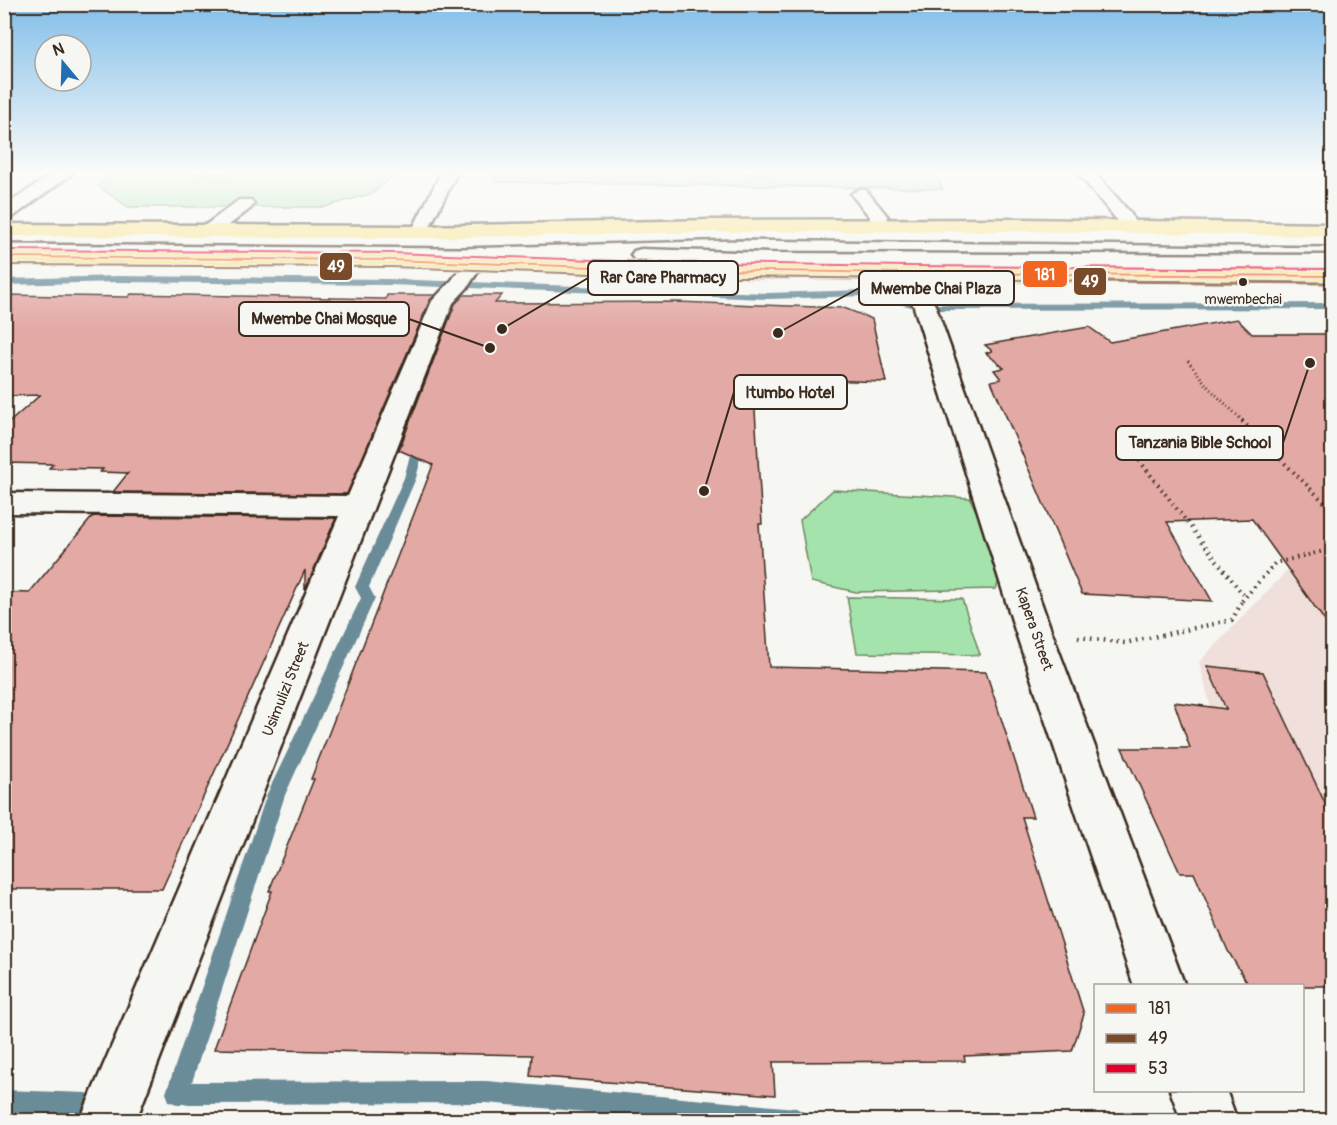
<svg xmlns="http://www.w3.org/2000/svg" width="1337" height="1125" viewBox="0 0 1337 1125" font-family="Pangolin,sans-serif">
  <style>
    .built { fill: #f0dfdb }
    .green { fill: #a4e3ab; stroke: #708664; stroke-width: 1.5 }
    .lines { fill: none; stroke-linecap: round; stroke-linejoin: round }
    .stream { fill: #6a8b98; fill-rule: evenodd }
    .building { fill: #e3a9a5; stroke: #3b2a1e; stroke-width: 1.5 }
    .minor-casing { stroke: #3b2a1e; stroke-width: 5 }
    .highway-casing { stroke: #3b2a1e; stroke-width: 5 }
    .path-far2 { stroke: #3b2a1e; stroke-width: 3; stroke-dasharray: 1 3; stroke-linecap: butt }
    .path-far1 { stroke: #3b2a1e; stroke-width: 4; stroke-dasharray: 1.5 4.5; stroke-linecap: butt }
    .path { stroke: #3b2a1e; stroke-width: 4.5; stroke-dasharray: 1.5 5; stroke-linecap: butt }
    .minor { fill: #f6f6f2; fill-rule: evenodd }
    .highway { fill: #f8e281; fill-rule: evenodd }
    .bus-1-casing { stroke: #f6f6f2; stroke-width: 4.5 }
    .bus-2-far1-casing { stroke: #f6f6f2; stroke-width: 4.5 }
    .bus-2-casing { stroke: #f6f6f2; stroke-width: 6 }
    .bus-3-casing { stroke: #f6f6f2; stroke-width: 4.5 }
    .bus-1 { stroke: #f26522; stroke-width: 2 }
    .bus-2-far1 { stroke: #7a4b2a; stroke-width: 2 }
    .bus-2 { stroke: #7a4b2a; stroke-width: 3 }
    .bus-3 { stroke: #e4002b; stroke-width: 2 }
    .bus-dot { fill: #3b2a1e; stroke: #f6f6f2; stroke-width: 2 }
    .labels { text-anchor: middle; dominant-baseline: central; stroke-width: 5; stroke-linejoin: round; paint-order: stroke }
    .bus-label { font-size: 14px; fill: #3b2a1e; stroke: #f6f6f2 }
    .street-label { font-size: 15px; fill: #3b2a1e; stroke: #f6f6f2 }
    .leader { fill: none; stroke: #3b2a1e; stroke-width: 2 }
    .callout-dot { fill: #3b2a1e; stroke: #f6f6f2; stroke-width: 2 }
    .callout { fill: #f6f6f2; stroke: #3b2a1e; stroke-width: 2 }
    .callout-label { font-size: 16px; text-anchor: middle; font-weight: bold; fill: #3b2a1e }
    .line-badge { stroke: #f6f6f2; stroke-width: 2 }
    .badge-label { font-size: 16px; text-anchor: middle; font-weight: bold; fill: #fff }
  </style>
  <rect width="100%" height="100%" fill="#f6f6f2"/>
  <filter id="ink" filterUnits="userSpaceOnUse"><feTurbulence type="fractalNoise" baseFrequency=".0167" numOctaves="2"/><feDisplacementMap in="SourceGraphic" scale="12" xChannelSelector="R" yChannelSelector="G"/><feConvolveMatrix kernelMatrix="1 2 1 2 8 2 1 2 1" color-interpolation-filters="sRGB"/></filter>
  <g filter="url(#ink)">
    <path class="built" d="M1332 566V945L1321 937 1212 712 1199 662 1286 572Z"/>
    <g class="green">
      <path d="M112 173H396L373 193 324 207H128L98 186Z"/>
      <path d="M497 173H934L943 189 494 182Z"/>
      <path d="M833 490 970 498 1003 570 996 589 856 592 811 582 800 520Z"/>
      <path d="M847 597 962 599 980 655 857 653Z"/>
    </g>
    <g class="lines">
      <g class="stream">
        <path d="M119 276 389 279 768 293 864 290 925 304 1332 303V309L925 310 864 296 768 299 389 285 119 282 4 285V279Z"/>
        <path d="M420 437 426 440 416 478 369 587 375 598 285 795 192 1082 486 1081 796 1108 804 1112 807 1120H674L486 1103 177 1104 169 1101 166 1093 267 794 361 598 355 587 404 478 414 440Z"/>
        <path d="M4 1090 86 1093 94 1096 97 1104 94 1112 86 1115 4 1112Z"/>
      </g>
    </g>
    <g class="building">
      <path d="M131 294 386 299 387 295H435L430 300 347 494 113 492 128 473 100 472 103 469 49 468 53 464 4 463V427L40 395 4 396V295L128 297Z"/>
      <path d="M464 295H502L495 303 677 302 844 308 872 319 886 382 753 378 762 524H759L769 667 986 672 1033 817H1022L1084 1014 1072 1051 964 1056 965 1061 773 1062 775 1095 530 1076 532 1055 214 1049 272 891H269L314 779H311L433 465 399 450 455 304Z"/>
      <path d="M1237 319 1252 334H1332V631L1252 519 1167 522 1212 601 1082 594 991 381 1001 379 994 370 1004 368 986 353 992 351 985 345 1089 327 1110 342Z"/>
      <path d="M93 516 336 518 305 590V570L162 889H4V592L29 593Z"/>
      <path d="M1207 666 1263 672 1332 818V986H1249L1228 951 1194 873H1180L1122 748H1190L1174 702 1226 709Z"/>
    </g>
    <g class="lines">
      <defs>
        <g id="minor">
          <path d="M54 173H73L10 219 4 220V206Z"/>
          <path d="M441 173H457L426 234 737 226 870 228V217L851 194 860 189 866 190 888 217 884 228 1121 231 1116 219 1078 173H1095L1131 214 1137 228 1135 231 1332 233V245L737 238 461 246 4 242V230L201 232 203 227 239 200H251L254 204 251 208 220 232 410 234Z"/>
          <path d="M641 249 768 253 1332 255V267L768 265 634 259 631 255 634 251Z"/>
          <path d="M473 258 480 260 483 264 467 288 453 303 136 1120H80L339 516 4 513V493L348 496 432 301 452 280 466 260Z"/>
          <path d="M908 267 915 269 936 307 1051 630 1185 986H1134L1015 630 914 307 898 273 901 269Z"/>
          <path d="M1170 1090H1226L1237 1120H1181Z"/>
        </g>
        <g id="highway">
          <path d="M1024 219 1332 224V236L1024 231 712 232 418 238 4 236V224L418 226 712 220Z"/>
          <path d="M4 251 392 254 649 263 908 267 1332 270V282L908 279 649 275 392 266 4 263Z"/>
        </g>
      </defs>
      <use href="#minor" class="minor-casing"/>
      <use href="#highway" class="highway-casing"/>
      <path class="path-far2" d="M1188 361 1209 388 1244 422"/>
      <g class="path-far1">
        <path d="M1242 421 1332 510"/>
        <path d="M1132 451 1245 597"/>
        <path d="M1242 601 1275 563 1332 549"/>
      </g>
      <path class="path" d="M1078 637 1125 643 1232 620 1243 600"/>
      <use href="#minor" class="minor"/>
      <use href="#highway" class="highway"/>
      <defs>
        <path id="bus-1" d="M4 257 392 260 649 269 908 273 1332 276"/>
        <path id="bus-2-far1" d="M4 265 392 267 649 276 1305 283"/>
        <path id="bus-2" d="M1093 281 1332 283"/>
        <path id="bus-3" d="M4 250 392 253 649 262 908 266 1332 269"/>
      </defs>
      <use href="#bus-1" class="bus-1-casing"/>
      <use href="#bus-2-far1" class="bus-2-far1-casing"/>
      <use href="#bus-2" class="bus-2-casing"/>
      <use href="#bus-3" class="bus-3-casing"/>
      <use href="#bus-1" class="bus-1"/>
      <use href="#bus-2-far1" class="bus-2-far1"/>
      <use href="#bus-2" class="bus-2"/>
      <use href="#bus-3" class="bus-3"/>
    </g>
  </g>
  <linearGradient id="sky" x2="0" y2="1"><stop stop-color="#82bee9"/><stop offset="0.52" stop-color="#fbfbf9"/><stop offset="1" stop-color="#fbfbf9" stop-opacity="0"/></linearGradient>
  <rect width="1337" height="331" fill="url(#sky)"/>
  <circle class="bus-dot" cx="1243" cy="282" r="5"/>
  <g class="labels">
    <g class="bus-label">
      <text x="1243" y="299">mwembechai</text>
    </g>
    <g class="street-label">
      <text transform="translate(1034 629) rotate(71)">Kapera Street</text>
      <text transform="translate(286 689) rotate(-68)">Usimulizi Street</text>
    </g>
  </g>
  <path class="leader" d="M502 329L588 278M778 333L859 288M490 348L409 319M704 491L734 392M1310 363L1283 443"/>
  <g class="callout-dot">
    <circle cx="502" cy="329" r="6"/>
    <circle cx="778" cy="333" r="6"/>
    <circle cx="490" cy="348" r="6"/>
    <circle cx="704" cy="491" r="6"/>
    <circle cx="1310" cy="363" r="6"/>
  </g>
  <g class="callout">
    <rect x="588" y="261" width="150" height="34" rx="6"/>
    <rect x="859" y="271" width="155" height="34" rx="6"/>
    <rect x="239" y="302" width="170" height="34" rx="6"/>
    <rect x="734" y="375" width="113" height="34" rx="6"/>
    <rect x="1116" y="426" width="167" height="34" rx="6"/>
  </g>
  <g class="callout-label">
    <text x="663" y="283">Rar Care Pharmacy</text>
    <text x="936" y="294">Mwembe Chai Plaza</text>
    <text x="324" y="324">Mwembe Chai Mosque</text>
    <text x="790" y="398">Itumbo Hotel</text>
    <text x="1200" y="448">Tanzania Bible School</text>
  </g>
  <g class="line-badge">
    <rect x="319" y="252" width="34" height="29" rx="6" fill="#7a4b2a"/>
    <rect x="1022" y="260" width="46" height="28" rx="6" fill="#f26522"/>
    <rect x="1073" y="267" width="34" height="29" rx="6" fill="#7a4b2a"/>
  </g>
  <g class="badge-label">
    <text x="336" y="272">49</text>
    <text x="1045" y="280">181</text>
    <text x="1090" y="287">49</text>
  </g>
  <rect width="1337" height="1125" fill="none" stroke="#f6f6f2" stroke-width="24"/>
  <rect x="12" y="12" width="1313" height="1101" fill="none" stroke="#3b2a1e" stroke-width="2" filter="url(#ink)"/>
  <rect x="1094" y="984" width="210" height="108" fill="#f6f6f2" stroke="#aba49d" stroke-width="1.5"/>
  <rect x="1106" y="1004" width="30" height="9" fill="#f26522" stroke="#aba49d" stroke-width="1.5"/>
  <text x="1148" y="1014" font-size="18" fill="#3b2a1e">181</text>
  <rect x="1106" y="1034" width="30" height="9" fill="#7a4b2a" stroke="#aba49d" stroke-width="1.5"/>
  <text x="1148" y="1044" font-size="18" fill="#3b2a1e">49</text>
  <rect x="1106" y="1064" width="30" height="9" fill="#e4002b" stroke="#aba49d" stroke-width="1.5"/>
  <text x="1148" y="1074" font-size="18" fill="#3b2a1e">53</text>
  <g transform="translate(63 63) rotate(341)"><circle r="28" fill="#f6f6f2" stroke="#aba49d" stroke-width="1.5"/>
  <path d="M0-4.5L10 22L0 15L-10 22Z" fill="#1f6fb2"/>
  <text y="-9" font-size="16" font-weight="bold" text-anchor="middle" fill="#3b2a1e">N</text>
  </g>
</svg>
